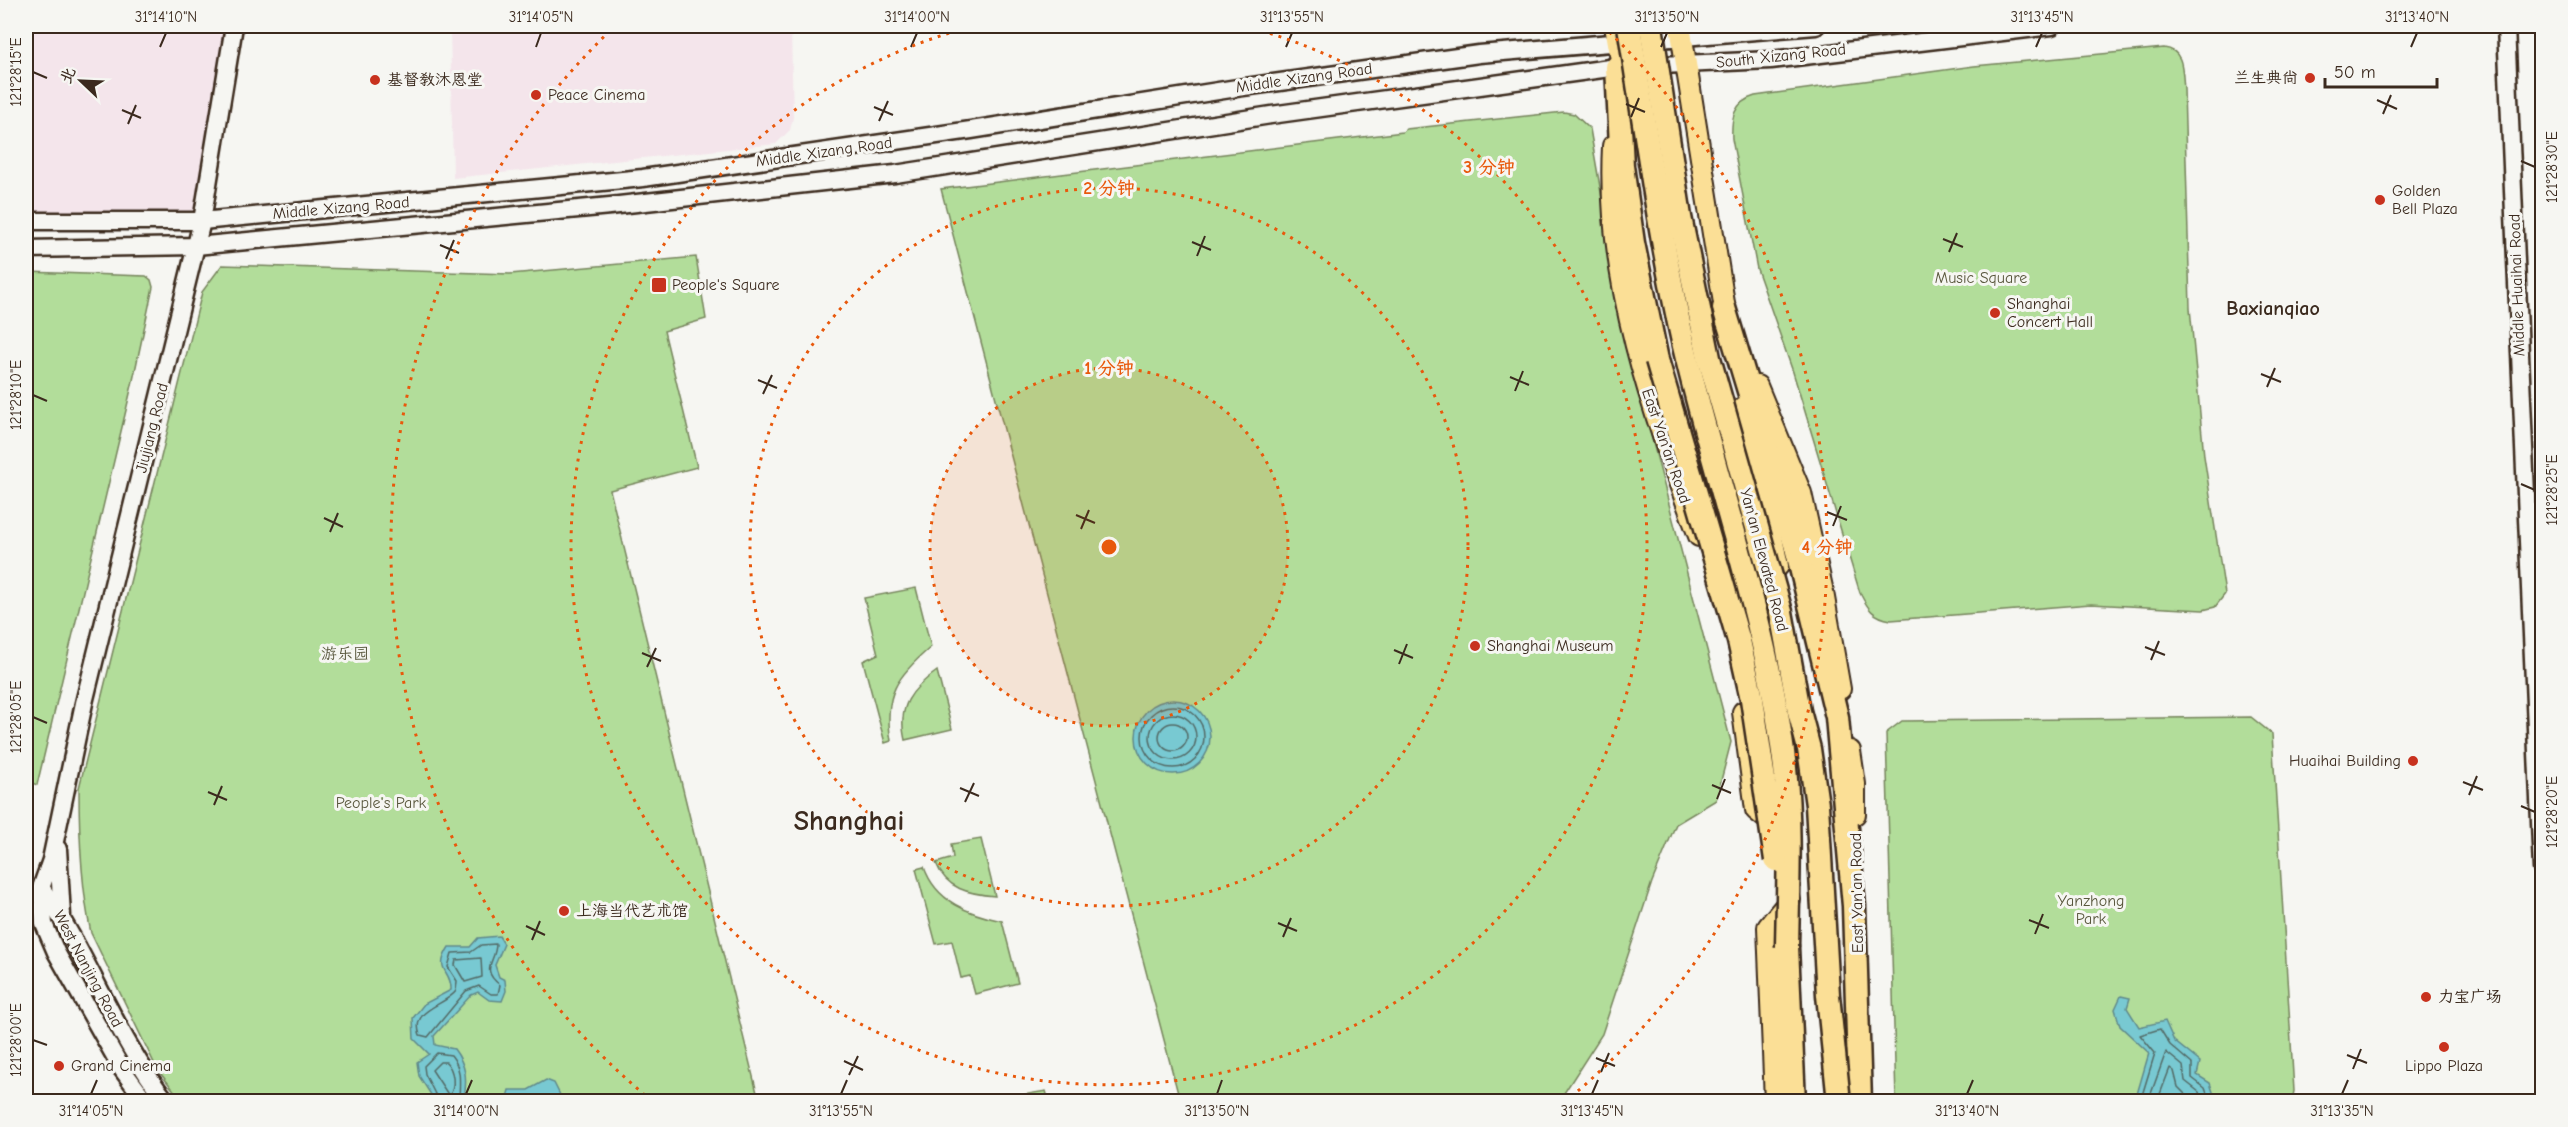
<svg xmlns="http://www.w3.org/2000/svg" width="2568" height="1127" viewBox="0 0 2568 1127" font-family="'Comic Neue','LXGW WenKai TC',sans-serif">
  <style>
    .built { fill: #f4e5eb }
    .green { fill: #b2dd9a; stroke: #76845c; stroke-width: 1.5 }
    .water { fill: #78c9d2; stroke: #60898a; stroke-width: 1.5 }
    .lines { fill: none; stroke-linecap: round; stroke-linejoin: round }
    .shore { stroke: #536a66; stroke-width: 1.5 }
    .secondary-casing { stroke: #3b2a1e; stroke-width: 21 }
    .primary-casing { stroke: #3b2a1e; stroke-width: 24 }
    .highway-casing { stroke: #3b2a1e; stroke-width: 27 }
    .secondary { stroke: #f6f6f2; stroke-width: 16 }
    .primary { stroke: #fbdf96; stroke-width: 20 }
    .highway { stroke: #fbdf96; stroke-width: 22 }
    .highway-bridge-casing { stroke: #3b2a1e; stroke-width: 27; stroke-linecap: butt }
    .highway-bridge { stroke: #fbdf96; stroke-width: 22 }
    .ticks { fill: none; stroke: #3b2a1e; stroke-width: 2 }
    .ring { fill: none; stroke: #e8590c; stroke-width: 3; stroke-dasharray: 3 6 }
    .poi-dot { fill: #c8321e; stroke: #f6f6f2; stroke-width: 2 }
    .labels { text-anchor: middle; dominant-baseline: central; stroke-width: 6; stroke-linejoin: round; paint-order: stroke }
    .street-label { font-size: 16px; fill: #3b2a1e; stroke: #f6f6f2 }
    .poi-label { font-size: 16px; fill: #3b2a1e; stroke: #f6f6f2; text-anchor: start }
    .park-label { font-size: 16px; fill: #59573d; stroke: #f6f6f2 }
    .quarter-label { font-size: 20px; font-weight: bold; fill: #3b2a1e; stroke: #f6f6f2 }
    .town-label { font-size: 28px; font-weight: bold; fill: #3b2a1e; stroke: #f6f6f2 }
    .centre { fill: #e8590c; stroke: #f6f6f2; stroke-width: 3 }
    .ring-label { font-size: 18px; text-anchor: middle; font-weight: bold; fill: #e8590c; stroke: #f6f6f2; stroke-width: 6; stroke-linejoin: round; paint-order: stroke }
    .neatline { fill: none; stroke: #3b2a1e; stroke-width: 2 }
    .ticks-label { font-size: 15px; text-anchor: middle; fill: #3b2a1e }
  </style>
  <rect width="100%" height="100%" fill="#f6f6f2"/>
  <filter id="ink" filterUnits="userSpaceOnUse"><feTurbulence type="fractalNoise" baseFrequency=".0167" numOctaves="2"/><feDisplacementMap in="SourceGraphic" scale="12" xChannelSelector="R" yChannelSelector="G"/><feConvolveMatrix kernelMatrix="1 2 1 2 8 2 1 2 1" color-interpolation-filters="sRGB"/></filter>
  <g filter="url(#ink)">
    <g class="built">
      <path d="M26 26H234L202 221 26 220Z"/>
      <path d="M450 26H791L793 118 790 130 776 144 453 178Z"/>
    </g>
    <g class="green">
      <path d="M2164 48C2185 50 2182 72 2184 89L2190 308 2204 456 2225 594 2215 607 2203 610 2091 604 1891 620C1873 617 1868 609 1860 593L1793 372 1757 269 1732 139C1731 119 1733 102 1755 96L1974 66Z"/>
      <path d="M1564 112 1574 114 1590 129 1627 343 1731 742 1716 800 1676 824 1652 882 1602 1034 1559 1101H1180L941 189 1403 132 1406 129Z"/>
      <path d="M696 257 706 319 664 331 697 467 610 490 759 1101 183 1102 157 1069 91 933C81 886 79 837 79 788L202 292 222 265 510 274Z"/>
      <path d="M26 272 146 276 151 280 153 287 132 385 37 785 32 783 26 761Z"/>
      <path d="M916 588 931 647C897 676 883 695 891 741L885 743 863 661 878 654 864 598Z"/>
      <path d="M937 671 952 729 905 740C897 707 911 689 937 671Z"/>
      <path d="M2251 717 2272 734 2294 1091 2292 1101H1896L1886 733 1902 721Z"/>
      <path d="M981 839 995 896C969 894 946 889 936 863L953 858 951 844Z"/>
      <path d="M924 867C936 902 969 914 1002 921L1018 983 975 994 970 976 961 978 952 941 936 944 916 869Z"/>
      <path d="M1046 1091 1049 1101H1026L1022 1095Z"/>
    </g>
    <g class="water">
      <circle cx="1173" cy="737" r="37"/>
      <path d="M499 936 504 944 495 965 499 977 505 980 506 991 502 1001 489 1000 478 992 471 995 434 1036 435 1045 454 1049C467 1066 467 1080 464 1100L469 1101H435L419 1076 417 1062 429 1054 414 1039 413 1018 424 1004 451 990C452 969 433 972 449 947H470L478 938Z"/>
      <path d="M2121 996 2130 998 2127 1008 2139 1027 2165 1021 2174 1041 2200 1062 2197 1075 2210 1083 2216 1101H2135L2149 1053 2120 1026 2115 1009Z"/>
      <path d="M546 1080 554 1083 563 1101H506L509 1090H528Z"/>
    </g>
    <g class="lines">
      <g class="shore">
        <circle cx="1173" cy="737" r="31"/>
        <circle cx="1173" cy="737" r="23"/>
        <circle cx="1173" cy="737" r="14"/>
        <path d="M496 944C496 962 479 969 500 985L498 994H491L479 986 466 991 428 1037 420 1035C410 1009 445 1006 456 991L457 981 448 967 452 953 471 952 481 945Z"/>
        <path d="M481 958 482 977 465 982 455 965 456 960Z"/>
        <path d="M446 1062C454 1070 456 1087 449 1096L432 1070 440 1062Z"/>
        <path d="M439 1102 425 1074 424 1066 437 1053 451 1055C463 1070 459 1084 459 1102"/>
        <path d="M2140 1102 2155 1053 2140 1035 2160 1029 2170 1045 2192 1064V1078L2205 1088 2210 1102"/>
        <path d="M2148 1102 2166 1052 2183 1066 2185 1081 2199 1092 2202 1102"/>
        <path d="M2157 1102 2170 1068 2174 1071 2178 1087 2193 1102"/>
      </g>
      <defs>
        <g id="secondary">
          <path d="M2506 26 2542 869"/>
          <path d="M26 221H202L643 178 971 130 1237 88 1479 54 1816 26"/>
          <path d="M26 249 196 246 610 206 895 174 1271 115 1617 67 1771 60 2052 26"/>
          <path d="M58 849 62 916"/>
          <path d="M42 889C90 956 115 1037 167 1102"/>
          <path d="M146 1102 122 1069 56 952 44 924 41 888 51 860 84 703 202 221 234 26"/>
        </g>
        <g id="primary">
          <path d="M1615 26 1625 82"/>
          <path d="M1680 26 1727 322"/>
          <path d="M1613 146C1606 281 1652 411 1699 536"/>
          <path d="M1757 386 1801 493 1823 592 1840 689"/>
          <path d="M1744 407 1778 566"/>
          <path d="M1732 543 1733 607"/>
          <path d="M1743 712 1756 810 1778 828"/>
          <path d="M1850 751 1855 784V814"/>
          <path d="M1775 1102 1768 927 1790 900"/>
        </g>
        <g id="highway">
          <path d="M1617 67 1622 166 1633 243 1657 360"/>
          <path d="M1724 308 1796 547 1837 717 1854 906 1860 1102"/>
          <path d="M1787 947 1794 1102"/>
        </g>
      </defs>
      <use href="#secondary" class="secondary-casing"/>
      <use href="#primary" class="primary-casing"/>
      <use href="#highway" class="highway-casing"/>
      <use href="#secondary" class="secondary"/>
      <use href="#primary" class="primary"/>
      <use href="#highway" class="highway"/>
      <defs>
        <g id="highway-bridge">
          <path d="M1629 26C1646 133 1660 240 1684 346 1717 488 1768 623 1785 768 1791 827 1788 888 1787 947"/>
          <path d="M1651 26 1680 217 1709 358 1781 612 1799 711 1809 749 1817 805 1828 995 1839 1102"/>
          <path d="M1657 360 1739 641 1752 699 1776 860"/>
        </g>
      </defs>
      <use href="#highway-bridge" class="highway-bridge-casing"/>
      <use href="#highway-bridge" class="highway-bridge"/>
    </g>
  </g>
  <path class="ticks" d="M160 47 166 33M536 47 541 33M911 47 917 33M1286 47 1292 33M1661 47 1667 33M2036 47 2042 33M2411 47 2417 33M33 72 47 78M2377 100 2397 109M1626 104 1645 112M874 107 893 115M122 110 141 118M2383 114 2391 95M1631 117 1639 98M879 121 888 101M128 124 136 105M2521 161 2535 167M1943 239 1963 247M1192 242 1211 250M440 245 459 253M1949 252 1957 233M1197 256 1205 236M446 259 454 240M2261 374 2281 382M1510 377 1529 385M758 380 777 388M2267 387 2275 368M1515 391 1523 371M763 394 772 375M33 395 47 401M2521 484 2535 490M1827 512 1847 520M1076 515 1095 523M324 518 343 527M1833 526 1841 506M1081 529 1089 510M330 532 338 513M2145 647 2165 655M1394 650 1413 658M642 653 661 661M2151 660 2159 641M1399 664 1407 644M647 667 656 648M33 717 47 723M2463 782 2483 790M1712 785 1731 793M960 788 979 796M208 792 227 800M2469 795 2477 776M1717 799 1725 779M965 802 974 783M214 805 222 786M2521 806 2535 812M2029 920 2049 928M1278 923 1297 931M526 926 545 935M2035 934 2043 914M1283 937 1291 918M532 940 540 921M33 1040 47 1045M2347 1055 2367 1063M1596 1058 1615 1066M844 1061 863 1070M2353 1069 2361 1049M1601 1072 1609 1053M849 1075 858 1056M91 1094 97 1080M466 1094 472 1080M841 1094 847 1080M1217 1094 1222 1080M1592 1094 1598 1080M1967 1094 1973 1080M2342 1094 2348 1080"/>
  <circle cx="1109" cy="547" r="179" fill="#e8590c" fill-opacity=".12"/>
  <g class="ring">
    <circle cx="1109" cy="547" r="179"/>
    <circle cx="1109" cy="547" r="359"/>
    <path d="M1244 26A538 538 0 1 1 974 26"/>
    <path d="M652 1101A718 718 0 0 1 615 26M1603 26A718 718 0 0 1 1566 1101"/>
  </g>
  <g class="poi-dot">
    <circle cx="2310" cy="78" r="6"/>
    <circle cx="375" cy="80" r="6"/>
    <circle cx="536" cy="95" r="6"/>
    <circle cx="2380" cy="200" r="6"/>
    <rect x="651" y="277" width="16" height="16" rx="3"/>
    <circle cx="1995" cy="313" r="6"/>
    <circle cx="1475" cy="646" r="6"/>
    <circle cx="2413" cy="761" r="6"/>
    <circle cx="564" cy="911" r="6"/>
    <circle cx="2426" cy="997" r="6"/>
    <circle cx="2444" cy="1047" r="6"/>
    <circle cx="59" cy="1066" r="6"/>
  </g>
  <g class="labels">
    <g class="street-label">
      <text transform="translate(1781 56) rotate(-6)">South Xizang Road</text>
      <text transform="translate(1304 78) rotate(-8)">Middle Xizang Road</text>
      <text transform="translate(824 152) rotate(-8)">Middle Xizang Road</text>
      <text transform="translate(341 208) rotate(-5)">Middle Xizang Road</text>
      <text transform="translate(2517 285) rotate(-92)">Middle Huaihai Road</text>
      <text transform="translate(152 428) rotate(-76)">Jiujiang Road</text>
      <text transform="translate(1666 446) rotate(71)">East Yan'an Road</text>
      <text transform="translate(1764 560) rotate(75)">Yan'an Elevated Road</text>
      <text transform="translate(1857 893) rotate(-91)">East Yan'an Road</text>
      <text transform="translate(88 969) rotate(62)">West Nanjing Road</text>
    </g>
    <g class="poi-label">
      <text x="2298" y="78" text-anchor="end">兰生典尚</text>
      <text x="387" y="80">基督教沐恩堂</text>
      <text x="548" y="95">Peace Cinema</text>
      <text x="2392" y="191">Golden<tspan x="2392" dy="18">Bell Plaza</tspan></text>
      <text x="672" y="285">People's Square</text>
      <text x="2007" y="304">Shanghai<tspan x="2007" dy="18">Concert Hall</tspan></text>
      <text x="1487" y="646">Shanghai Museum</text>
      <text x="2401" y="761" text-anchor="end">Huaihai Building</text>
      <text x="576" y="911">上海当代艺术馆</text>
      <text x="2438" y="997">力宝广场</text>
      <text x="71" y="1066">Grand Cinema</text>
      <text x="2444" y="1066" text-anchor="middle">Lippo Plaza</text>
    </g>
    <g class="park-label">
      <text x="1981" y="278">Music Square</text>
      <text x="345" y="654">游乐园</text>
      <text x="381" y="803">People's Park</text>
      <text x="2091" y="901">Yanzhong<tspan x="2091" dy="18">Park</tspan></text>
    </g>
    <g class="quarter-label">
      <text x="2273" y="308">Baxianqiao</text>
    </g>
    <g class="town-label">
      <text x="849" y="821">Shanghai</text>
    </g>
  </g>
  <circle cx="1109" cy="547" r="9" class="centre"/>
  <g class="ring-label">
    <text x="1489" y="173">3 分钟</text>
    <text x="1109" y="194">2 分钟</text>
    <text x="1109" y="374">1 分钟</text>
    <text x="1827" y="553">4 分钟</text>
  </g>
  <rect width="2568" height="1127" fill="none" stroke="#f6f6f2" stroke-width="66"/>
  <g transform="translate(81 81) rotate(293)" stroke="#f6f6f2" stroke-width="4.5" paint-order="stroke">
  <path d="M0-4.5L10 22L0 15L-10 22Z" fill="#3b2a1e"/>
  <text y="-9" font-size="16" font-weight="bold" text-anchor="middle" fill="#3b2a1e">北</text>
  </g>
  <path d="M2325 78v9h112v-9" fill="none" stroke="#3b2a1e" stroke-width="3"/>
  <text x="2334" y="78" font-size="18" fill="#3b2a1e" stroke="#f6f6f2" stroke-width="4.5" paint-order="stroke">50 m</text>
  <rect x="33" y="33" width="2502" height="1061" class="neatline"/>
  <g class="ticks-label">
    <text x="166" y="22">31°14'10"N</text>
    <text x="541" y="22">31°14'05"N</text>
    <text x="917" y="22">31°14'00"N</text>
    <text x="1292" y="22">31°13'55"N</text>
    <text x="1667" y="22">31°13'50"N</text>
    <text x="2042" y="22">31°13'45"N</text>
    <text x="2417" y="22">31°13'40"N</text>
    <text transform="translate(16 72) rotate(-90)" y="5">121°28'15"E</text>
    <text transform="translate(2552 167) rotate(-90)" y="5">121°28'30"E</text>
    <text transform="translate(16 395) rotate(-90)" y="5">121°28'10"E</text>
    <text transform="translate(2552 490) rotate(-90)" y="5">121°28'25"E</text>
    <text transform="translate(16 717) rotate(-90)" y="5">121°28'05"E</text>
    <text transform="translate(2552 812) rotate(-90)" y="5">121°28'20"E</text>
    <text transform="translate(16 1040) rotate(-90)" y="5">121°28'00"E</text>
    <text x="91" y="1116">31°14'05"N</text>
    <text x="466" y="1116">31°14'00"N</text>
    <text x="841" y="1116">31°13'55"N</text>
    <text x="1217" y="1116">31°13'50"N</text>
    <text x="1592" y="1116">31°13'45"N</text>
    <text x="1967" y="1116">31°13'40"N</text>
    <text x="2342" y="1116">31°13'35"N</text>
  </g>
</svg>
